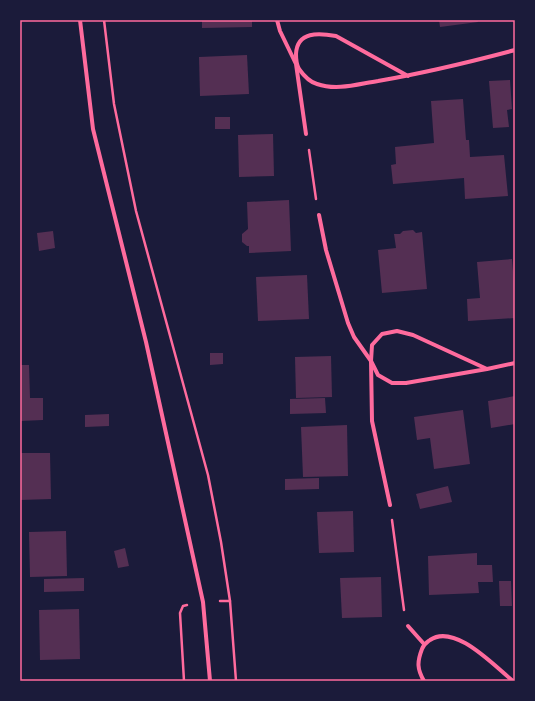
<svg xmlns="http://www.w3.org/2000/svg" width="535" height="701" viewBox="0 0 535 701" font-family="Raleway,sans-serif">
  <style>
    .building { fill: #542f53 }
    .lines { fill: none; stroke-linecap: round; stroke-linejoin: round }
    .path { stroke: #ff6b9d; stroke-width: 2.5 }
    .minor { stroke: #ff6b9d; stroke-width: 4 }
    .neatline { fill: none; stroke: #ff6b9d; stroke-width: 1.5 }
  </style>
  <rect width="100%" height="100%" fill="#1b1b3a"/>
  <g class="building">
    <path d="M202 20H252V27L202 28Z"/>
    <path d="M439 20H477L478 22 440 27Z"/>
    <path d="M247 55 249 94 200 96 199 57Z"/>
    <path d="M510 80 512 109 507 110 509 127 493 128 489 81Z"/>
    <path d="M463 99 466 140H469L470 157 504 155 508 196 465 199 464 178 393 184 391 165 396 164 395 147 434 143 431 101Z"/>
    <rect x="215" y="117" width="15" height="12"/>
    <path d="M273 134 274 176 239 177 238 135Z"/>
    <path d="M289 200 291 251 249 253V246H247L242 242V234L248 229 247 202Z"/>
    <path d="M413 230 416 233 422 232 427 289 382 293 378 250 396 248 394 234H400L403 231Z"/>
    <path d="M53 231 55 248 39 251 37 233Z"/>
    <path d="M512 259 515 295V318L468 321 467 299 480 298 477 262Z"/>
    <path d="M307 275 309 319 258 321 256 277Z"/>
    <path d="M210 353H223V364L210 365Z"/>
    <path d="M331 356 332 397 296 398 295 357Z"/>
    <path d="M20 365H29L30 398H43V420L20 421Z"/>
    <path d="M515 396V424L491 428 488 401Z"/>
    <path d="M325 398 326 413 290 414V399Z"/>
    <path d="M463 410 470 464 434 469 430 438 417 440 414 417Z"/>
    <path d="M109 414V426L85 427V415Z"/>
    <path d="M347 425 348 476 303 477 301 427Z"/>
    <path d="M20 453H50L51 499 20 500Z"/>
    <path d="M319 478V489L285 490V479Z"/>
    <path d="M448 486 452 502 420 509 416 494Z"/>
    <path d="M353 511 354 552 319 553 317 512Z"/>
    <path d="M66 531 67 576 30 577 29 532Z"/>
    <path d="M125 548 129 566 118 568 114 551Z"/>
    <path d="M477 553V565H492L493 582H478L479 593 429 595 428 556Z"/>
    <path d="M381 577 382 617 342 618 340 578Z"/>
    <path d="M84 578V591L44 592V579Z"/>
    <path d="M499 581H511L512 606H500Z"/>
    <path d="M79 609 80 659 40 660 39 610Z"/>
  </g>
  <g class="lines">
    <g class="path">
      <path d="M104 20 114 104 136 211 208 475 221 542 230 601 236 681"/>
      <path d="M309 150 316 199"/>
      <path d="M392 520 404 610"/>
      <path d="M220 601H230"/>
      <path d="M184 681 180 613 183 606 187 605"/>
    </g>
    <g class="minor">
      <path d="M80 20 93 129 146 342 203 602 210 681"/>
      <path d="M277 20 280 31 296 64 306 134"/>
      <path d="M408 76 336 36C319 33 297 31 296 54 296 60 296 64 299 69 304 76 309 82 317 84 337 91 358 84 378 81 424 73 470 62 515 50"/>
      <path d="M319 215 326 250 348 323 354 337 371 361 372 421 390 505"/>
      <path d="M487 369 413 335 397 331 382 334 372 345 371 361 378 375 392 383H406L487 369 515 363"/>
      <path d="M408 626 424 644"/>
      <path d="M424 681C417 669 417 662 422 649 424 644 426 643 430 640 455 623 494 666 513 681"/>
    </g>
  </g>
  <rect width="535" height="701" fill="none" stroke="#1b1b3a" stroke-width="42"/>
  <rect x="21" y="21" width="493" height="659" class="neatline"/>
</svg>
